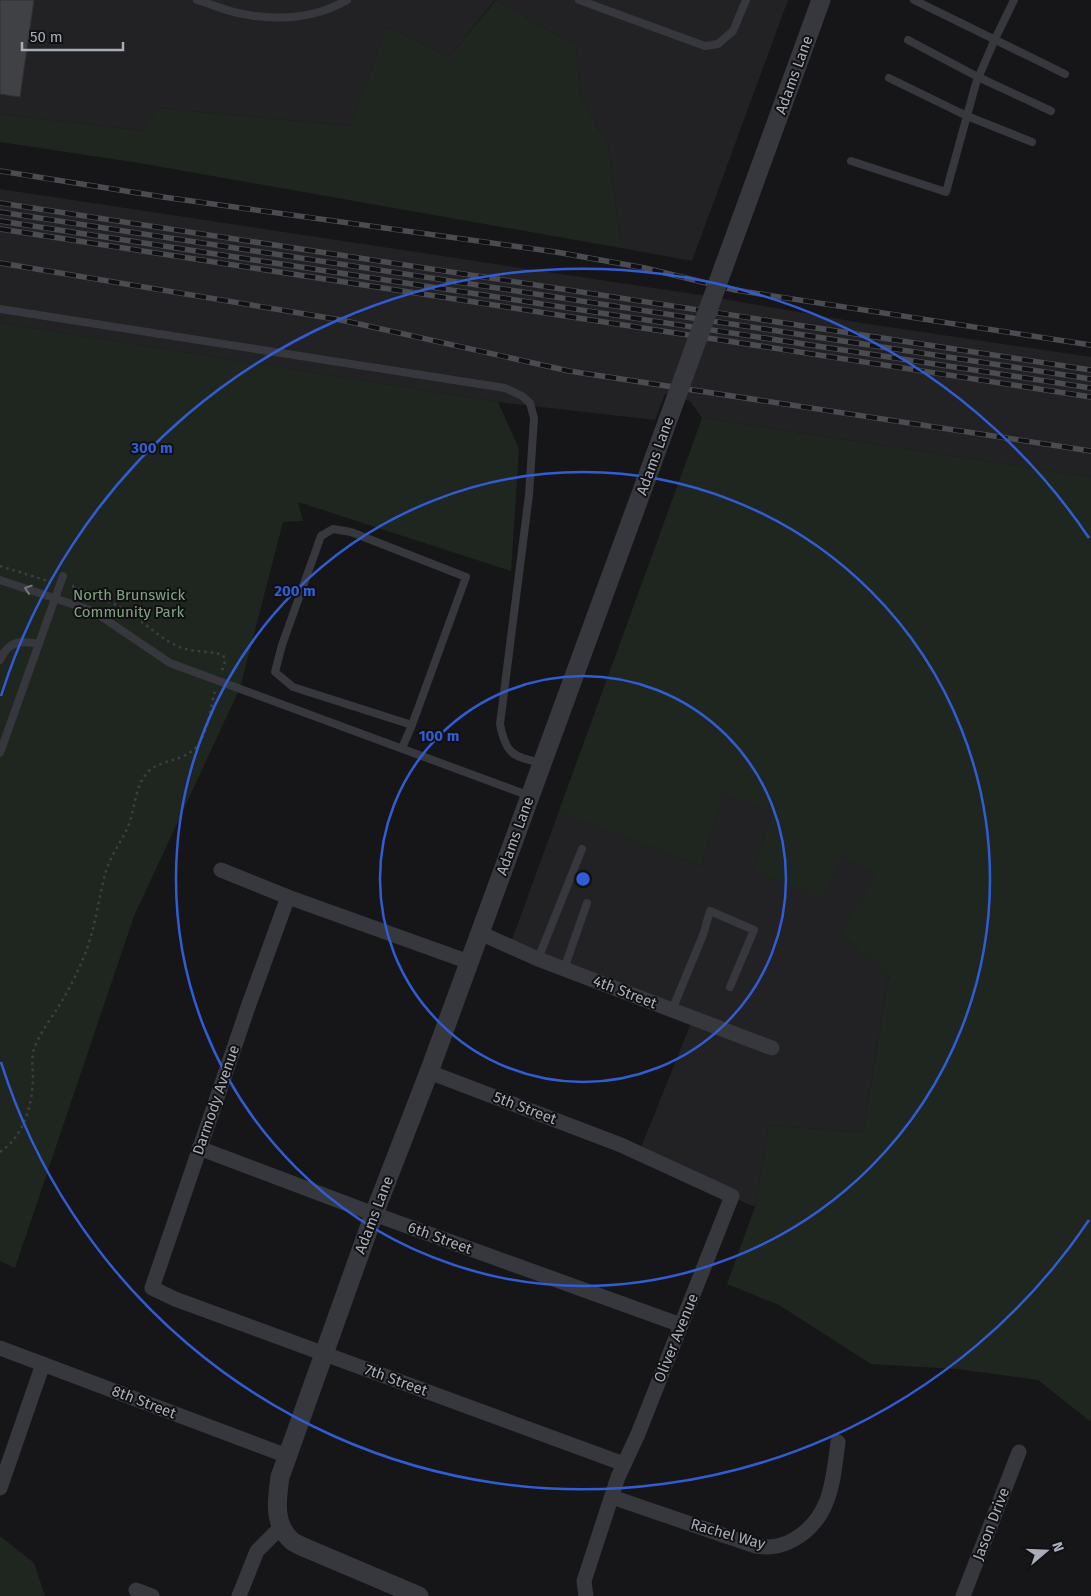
<svg xmlns="http://www.w3.org/2000/svg" width="1091" height="1596" viewBox="0 0 1091 1596" font-family="'Fira Sans',sans-serif">
  <style>
    .built { fill: #222225 }
    .green { fill: #1e261f }
    .building { fill: #404145; stroke: #303034 }
    .lines { fill: none; stroke-linecap: round; stroke-linejoin: round }
    .path { stroke: #3d3f44; stroke-width: 2.5; stroke-dasharray: 2.5 4; stroke-linecap: butt }
    .service { stroke: #37383d; stroke-width: 8 }
    .minor { stroke: #37383d; stroke-width: 15 }
    .tertiary { stroke: #37383d; stroke-width: 19 }
    .rail-casing { stroke: #4a4c52; stroke-width: 5.5 }
    .rail { stroke: #111113; stroke-width: 4; stroke-dasharray: 11; stroke-linecap: butt }
    .tertiary-bridge { stroke: #37383d; stroke-width: 19 }
    .oneway { stroke: #757881 }
    .ring { fill: none; stroke: #325cd3; stroke-width: 2.5 }
    .labels { text-anchor: middle; dominant-baseline: central; stroke-width: 4; stroke-linejoin: round; paint-order: stroke }
    .street-label { font-size: 15px; fill: #a8adb8; stroke: #111113 }
    .park-label { font-size: 15px; fill: #7fa381; stroke: #111113 }
    .centre { fill: #325cd3; stroke: #111113; stroke-width: 2.5 }
    .ring-label { font-size: 15px; text-anchor: middle; font-weight: bold; fill: #325cd3; stroke: #111113; stroke-width: 4; stroke-linejoin: round; paint-order: stroke }
  </style>
  <rect width="100%" height="100%" fill="#161618"/>
  <g class="built">
    <path d="M0 0H495L449 57 387 27 350 126 159 108 144 131 0 114Z"/>
    <path d="M496 0H788L692 261 621 248 608 146 580 95 576 46Z"/>
    <path d="M0 189 700 295 862 323 1091 357V477L702 418 690 401 665 394 655 420 498 402 0 323Z"/>
    <path d="M723 792 772 811 754 870 842 855 877 874 841 934 889 974 863 1133 769 1125 755 1207 638 1155 693 1018 509 948 560 808 562 813 701 866Z"/>
  </g>
  <g class="green">
    <path d="M496 0 576 46 580 95 608 146 621 248 139 163 0 142V114L144 131 158 108 350 126 387 27 449 57Z"/>
    <path d="M0 323 498 402 519 449 511 571 298 502 303 521 283 522 240 688 134 916 15 1268 0 1261Z"/>
    <path d="M702 418 1091 477V1422L1038 1380 957 1369 871 1364 779 1305 727 1284 755 1207 769 1125 863 1133 889 975 841 934 876 874 842 855 821 899 754 869 772 811 723 793 701 866 561 813 560 808Z"/>
    <path d="M0 1536 34 1563 45 1596H0Z"/>
  </g>
  <path class="building" d="M0 0H34L20 97 0 94Z"/>
  <g class="lines">
    <g class="path">
      <path d="M0 566 48 581"/>
      <path d="M72 586C91 593 108 600 125 610 143 621 158 637 177 646 192 653 207 650 223 655 226 660 225 666 221 671"/>
      <path d="M0 1152C24 1136 32 1106 33 1079 33 1069 31 1058 34 1049 39 1035 49 1021 57 1009 67 993 76 976 83 959 95 931 98 900 106 871 111 854 123 840 129 824 135 808 135 790 144 777 155 759 179 763 193 750 208 737 210 709 215 691"/>
    </g>
    <g class="service">
      <path d="M197 0C211 4 224 10 238 13 275 21 314 19 347 0"/>
      <path d="M579 0 705 46 718 44 733 31 746 0"/>
      <path d="M914 0 1065 74"/>
      <path d="M908 40 978 77 1051 111"/>
      <path d="M889 78 967 116 1032 142"/>
      <path d="M851 161 946 192 976 83 995 39 1014 0"/>
      <path d="M0 309 505 388 522 396 530 403 534 418 529 495 500 724C506 755 513 756 541 763"/>
      <path d="M0 580 93 611 170 663 530 796"/>
      <path d="M0 660C8 641 21 640 39 644"/>
      <path d="M402 748 412 725 466 577 351 532 333 529 321 536 282 645 275 672 293 687 412 725"/>
      <path d="M0 753 63 576"/>
      <path d="M538 959 582 849"/>
      <path d="M564 969 587 903"/>
      <path d="M672 1010 703 935 710 911 754 930 730 987"/>
    </g>
    <g class="minor">
      <path d="M221 870 288 897 469 962"/>
      <path d="M288 897 248 1007 152 1288 175 1299 624 1464"/>
      <path d="M480 933 538 959 772 1048"/>
      <path d="M429 1072 621 1145 732 1196 638 1434 618 1477 584 1581 586 1596"/>
      <path d="M199 1148 374 1214 681 1325"/>
      <path d="M0 1348 287 1456"/>
      <path d="M0 1488 43 1364"/>
      <path d="M612 1497 755 1546C770 1548 780 1547 793 1540 831 1519 833 1481 838 1442"/>
      <path d="M136 1590 152 1596"/>
      <path d="M239 1596 257 1551 281 1527"/>
      <path d="M963 1596 1019 1452"/>
    </g>
    <g class="tertiary">
      <path d="M724 266 821 0"/>
      <path d="M419 1596 308 1549C302 1546 294 1544 290 1539 273 1523 277 1498 280 1477L374 1214 429 1072 676 398"/>
    </g>
    <defs>
      <g id="rail">
        <path d="M0 171 163 197 556 252 645 268 735 290 1091 345"/>
        <path d="M0 203 1091 370"/>
        <path d="M0 212 1091 379"/>
        <path d="M0 221 1091 388"/>
        <path d="M0 229 1091 397"/>
        <path d="M0 263 341 320 569 371 1091 451"/>
      </g>
    </defs>
    <use href="#rail" class="rail-casing"/>
    <use href="#rail" class="rail"/>
    <path class="tertiary-bridge" d="M676 398 724 266"/>
  </g>
  <defs><path id="oneway-chevron" d="M-2-3.5L2.5 0L-2 3.5" fill="none" stroke-width="1.6" stroke-linecap="round" stroke-linejoin="round" transform="scale(1.25)"/></defs>
  <use class="oneway" href="#oneway-chevron" transform="translate(28 589) rotate(-162)"/>
  <g class="ring">
    <circle cx="583" cy="879" r="203"/>
    <circle cx="583" cy="879" r="407"/>
    <path d="M1089 1220A610 610 0 0 1 1 1062M1 696A610 610 0 0 1 1089 538"/>
  </g>
  <g class="labels">
    <g class="street-label">
      <text transform="translate(794 75) rotate(-70)">Adams Lane</text>
      <text transform="translate(655 456) rotate(-70)">Adams Lane</text>
      <text transform="translate(515 836) rotate(-70)">Adams Lane</text>
      <text transform="translate(625 992) rotate(21)">4th Street</text>
      <text transform="translate(216 1100) rotate(-71)">Darmody Avenue</text>
      <text transform="translate(525 1108) rotate(21)">5th Street</text>
      <text transform="translate(374 1215) rotate(-69)">Adams Lane</text>
      <text transform="translate(440 1238) rotate(20)">6th Street</text>
      <text transform="translate(676 1338) rotate(-68)">Oliver Avenue</text>
      <text transform="translate(396 1380) rotate(20)">7th Street</text>
      <text transform="translate(144 1402) rotate(21)">8th Street</text>
      <text transform="translate(991 1524) rotate(-69)">Jason Drive</text>
      <text transform="translate(728 1534) rotate(16)">Rachel Way</text>
    </g>
    <g class="park-label">
      <text x="129" y="595">North Brunswick<tspan x="129" dy="17">Community Park</tspan></text>
    </g>
  </g>
  <circle cx="583" cy="879" r="8" class="centre"/>
  <g class="ring-label">
    <text x="152" y="453">300 m</text>
    <text x="295" y="596">200 m</text>
    <text x="439" y="741">100 m</text>
  </g>
  <g transform="translate(1046 1551) rotate(71)" stroke="#111113" stroke-width="4" paint-order="stroke">
  <path d="M0-4L9 19L0 12L-9 19Z" fill="#a8adb8"/>
  <text y="-8" font-size="14" font-weight="bold" text-anchor="middle" fill="#a8adb8">N</text>
  </g>
  <path d="M22 42v8h101v-8" fill="none" stroke="#a8adb8" stroke-width="2.5"/>
  <text x="30" y="42" font-size="15" fill="#a8adb8" stroke="#111113" stroke-width="4" paint-order="stroke">50 m</text>
</svg>
